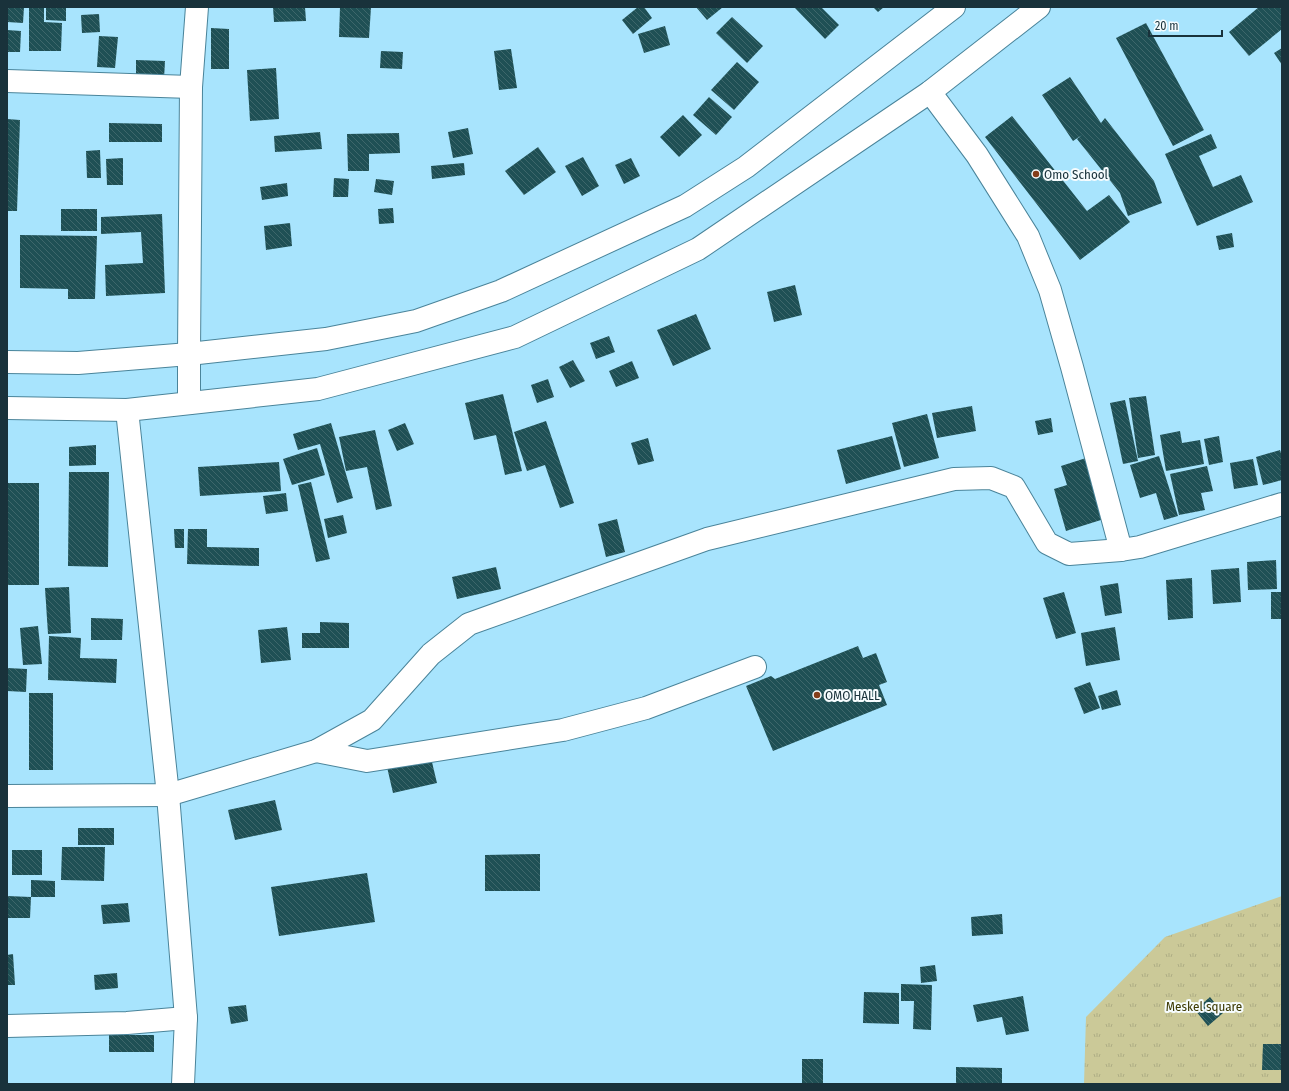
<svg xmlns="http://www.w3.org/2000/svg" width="1289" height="1091" viewBox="0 0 1289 1091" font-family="'Fira Sans Condensed',sans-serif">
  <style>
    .grass { fill: url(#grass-tufts) }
    .building { fill: url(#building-back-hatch) }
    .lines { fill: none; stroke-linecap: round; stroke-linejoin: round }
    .street-casing { stroke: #4a849a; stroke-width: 24 }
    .highway-casing { stroke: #4a849a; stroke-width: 24 }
    .street { stroke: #fff; stroke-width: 22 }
    .highway { stroke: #fff; stroke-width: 22 }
    .poi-dot { fill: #853e1a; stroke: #f6fcfe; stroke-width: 1.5 }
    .labels { text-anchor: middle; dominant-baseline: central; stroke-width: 4; stroke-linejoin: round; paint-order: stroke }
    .poi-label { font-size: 13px; fill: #19323b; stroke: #f6fcfe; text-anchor: start }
    .park-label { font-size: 13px; fill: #3d3902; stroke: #f6fcfe }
  </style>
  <defs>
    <pattern id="grass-tufts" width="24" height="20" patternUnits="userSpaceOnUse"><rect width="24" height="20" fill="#cbc998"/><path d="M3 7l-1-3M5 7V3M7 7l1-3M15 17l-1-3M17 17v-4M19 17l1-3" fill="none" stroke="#aead84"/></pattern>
    <pattern id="building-back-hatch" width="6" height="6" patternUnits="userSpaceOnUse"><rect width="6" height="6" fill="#1f5055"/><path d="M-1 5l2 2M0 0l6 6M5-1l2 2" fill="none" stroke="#3e676b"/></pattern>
  </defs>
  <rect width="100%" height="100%" fill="#a8e4fd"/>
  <path class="grass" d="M1282 896V1084H1084L1086 1017 1165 937Z"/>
  <g class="building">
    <path d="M7 7H24L23 23 7 22Z"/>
    <path d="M29 7H44V22L62 23 61 51H29Z"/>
    <path d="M46 7H66V21L46 20Z"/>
    <path d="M273 7H305L306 21 274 22Z"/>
    <path d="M340 7H371L369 38 339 37Z"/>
    <path d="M638 7H644L652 18 633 34 622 20Z"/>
    <path d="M696 7H723L707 20Z"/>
    <path d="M794 7H821L839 25 825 39Z"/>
    <path d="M873 7H884L878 12Z"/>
    <path d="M1259 7H1282V29L1249 56 1229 32Z"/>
    <path d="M99 14 100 32 82 33 81 15Z"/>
    <path d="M732 17 763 46 747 63 716 33Z"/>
    <path d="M1146 23 1204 130 1173 146 1116 38Z"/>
    <path d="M665 26 670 45 644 53 638 34Z"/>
    <path d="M211 28 229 29V69H211Z"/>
    <path d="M7 30 21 31 20 52H7Z"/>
    <path d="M99 36 118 37 115 68 97 67Z"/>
    <path d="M1282 48V65L1274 53Z"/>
    <path d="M511 49 517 88 499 90 494 51Z"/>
    <path d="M381 51 403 52 402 69 380 68Z"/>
    <path d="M136 60 165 61 164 79H136Z"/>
    <path d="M737 62 759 82 734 110 711 90Z"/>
    <path d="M276 68 279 119 250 121 247 70Z"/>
    <path d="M1070 77 1101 123 1105 118 1154 181 1162 203 1128 216 1120 193 1077 139 1082 135 1073 141 1042 95Z"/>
    <path d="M709 97 732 117 716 135 693 115Z"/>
    <path d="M683 115 702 135 679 157 660 137Z"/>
    <path d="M1012 116 1087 211 1109 195 1130 222 1080 260 985 137Z"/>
    <path d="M7 119 20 120 17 211H7Z"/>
    <path d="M109 123 162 124V142H109Z"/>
    <path d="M468 128 473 154 453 158 448 132Z"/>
    <path d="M320 132 322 149 275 152 274 136Z"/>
    <path d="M399 133 400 153 369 154V171H348L347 134Z"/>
    <path d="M1211 134 1217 148 1199 156 1213 187 1241 175 1253 202 1197 226 1165 154Z"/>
    <path d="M538 147 556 172 524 195 505 171Z"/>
    <path d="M100 150 101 178H87L86 151Z"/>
    <path d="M583 157 599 186 582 196 565 166Z"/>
    <path d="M123 158V185H107L106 159Z"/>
    <path d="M631 158 640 176 624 184 615 165Z"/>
    <path d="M464 163 465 175 432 179 431 166Z"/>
    <path d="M334 178 349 179 348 197H333Z"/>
    <path d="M376 179 394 181 392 195 374 192Z"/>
    <path d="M287 183 288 196 262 200 260 187Z"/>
    <path d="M393 208 394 223 379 224 378 209Z"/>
    <rect x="61" y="209" width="36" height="22"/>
    <path d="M162 214 165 293 106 296 105 265 143 263 141 232 101 234V217Z"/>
    <path d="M290 223 292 246 266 250 264 226Z"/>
    <path d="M1232 233 1234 247 1219 250 1216 236Z"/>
    <path d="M20 235 97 236 95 299H68V289L20 288Z"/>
    <path d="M795 285 802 315 774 322 767 292Z"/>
    <path d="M696 314 711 349 673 366 657 330Z"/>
    <path d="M609 336 615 352 596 359 590 343Z"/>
    <path d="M573 360 585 381 570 388 559 367Z"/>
    <path d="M632 361 639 378 616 387 609 371Z"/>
    <path d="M548 379 554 397 537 403 531 385Z"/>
    <path d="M503 394 522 471 505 475 496 435 474 440 465 403Z"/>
    <path d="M1146 396 1155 455 1138 458 1129 398Z"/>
    <path d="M1125 400 1138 461 1123 464 1110 403Z"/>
    <path d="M972 406 976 431 937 438 932 413Z"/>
    <path d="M927 414 939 458 904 467 892 423Z"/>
    <path d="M1051 418 1053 432 1038 435 1035 421Z"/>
    <path d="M546 421 574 503 560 508 545 465 527 471 514 432Z"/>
    <path d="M331 423 353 498 337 503 320 444 298 450 293 434Z"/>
    <path d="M405 423 414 444 397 451 388 430Z"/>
    <path d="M375 430 392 506 376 510 367 467 346 471 339 437Z"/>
    <path d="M1180 431 1182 443 1200 440 1204 464 1166 471 1160 435Z"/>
    <path d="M892 436 901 469 846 484 837 450Z"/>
    <path d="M1219 436 1223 462 1209 465 1204 439Z"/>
    <path d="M648 438 654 461 638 465 631 443Z"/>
    <path d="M96 445V465L69 466V447Z"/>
    <path d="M317 448 325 475 292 485 283 459Z"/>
    <path d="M1280 450 1282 456V480L1263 485 1256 457Z"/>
    <path d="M1159 456 1178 516 1164 520 1156 493 1140 498 1130 465Z"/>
    <path d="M1086 458 1104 519 1066 531 1054 489 1067 485 1061 466Z"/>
    <path d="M1253 459 1258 485 1234 489 1230 463Z"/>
    <path d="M279 462 281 491 200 496 198 467Z"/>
    <path d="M1207 466 1213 491 1201 493 1205 510 1179 515 1170 474Z"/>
    <path d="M69 472H109L108 567 68 566Z"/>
    <path d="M311 482 330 559 316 562 298 485Z"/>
    <rect x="7" y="483" width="32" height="102"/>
    <path d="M286 493 288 511 266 514 263 496Z"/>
    <path d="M343 515 347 533 328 538 324 519Z"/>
    <path d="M617 519 625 552 606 557 598 524Z"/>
    <path d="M174 529H184V548H175Z"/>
    <path d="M188 529H207V547L259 548V566L187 564Z"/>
    <path d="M1276 560 1277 589 1248 590 1247 562Z"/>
    <path d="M496 567 501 589 457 599 452 577Z"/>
    <path d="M1239 568 1241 602 1213 604 1211 570Z"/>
    <path d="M1192 578 1193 618 1168 620 1166 580Z"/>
    <path d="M1118 583 1122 613 1105 616 1100 586Z"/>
    <path d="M69 587 71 633 48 634 45 588Z"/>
    <path d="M1064 592 1076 633 1056 639 1043 598Z"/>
    <rect x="1271" y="592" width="11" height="27"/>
    <path d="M91 618 123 619 122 640H91Z"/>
    <path d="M320 622 349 623V648H302V633H320Z"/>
    <path d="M38 626 42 664 23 665 20 628Z"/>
    <path d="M287 627 291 660 261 663 258 630Z"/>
    <path d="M1115 627 1120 660 1086 666 1081 633Z"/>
    <path d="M49 636 81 638 80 658 117 659 116 683 48 680Z"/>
    <path d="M858 646 863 658 876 653 887 682 879 685 887 705 773 751 746 686 771 676 775 679Z"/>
    <path d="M7 668 27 669 26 692 7 691Z"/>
    <path d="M1090 682 1100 708 1084 714 1074 688Z"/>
    <path d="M1117 690 1121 705 1102 710 1098 696Z"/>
    <rect x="29" y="693" width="24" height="77"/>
    <path d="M431 758 437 783 393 793 387 767Z"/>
    <path d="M275 800 282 830 235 840 228 810Z"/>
    <rect x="78" y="828" width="36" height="17"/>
    <path d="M62 847H105L104 881 61 880Z"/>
    <rect x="12" y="850" width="30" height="25"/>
    <path d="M540 854V891H485V855Z"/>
    <path d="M367 873 375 922 279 936 271 887Z"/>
    <path d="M31 880 55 881V897H31Z"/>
    <path d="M7 896 31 897 30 918H7Z"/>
    <path d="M128 903 130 922 103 924 101 905Z"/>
    <path d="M1002 914 1003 934 972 936 971 917Z"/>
    <path d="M13 954 15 985H7V955Z"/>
    <path d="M935 965 937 981 921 983 920 967Z"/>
    <path d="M117 973 118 988 95 990 94 975Z"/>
    <path d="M901 984 932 985 931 1030 913 1029 914 1001H901Z"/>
    <path d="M864 992 899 993V1024L863 1023Z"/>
    <path d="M1023 996 1029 1031 1006 1035 1002 1017 977 1022 973 1005Z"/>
    <path d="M1210 997 1223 1013 1208 1026 1195 1010Z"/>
    <path d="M246 1005 248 1021 231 1024 228 1007Z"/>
    <rect x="109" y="1035" width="45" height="17"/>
    <path d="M1263 1044H1282V1070H1262Z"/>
    <rect x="802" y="1059" width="21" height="25"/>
    <path d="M956 1067 1002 1068V1084H956Z"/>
  </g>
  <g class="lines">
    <defs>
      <g id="street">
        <path d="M7 81 191 87"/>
        <path d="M930 92 977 155 1028 236 1050 290 1072 367 1121 550"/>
        <path d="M189 403V354L191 87 197 7"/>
        <path d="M127 410 168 795 186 1018 183 1084"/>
        <path d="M316 751 367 761 563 730 646 708 755 667"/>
        <path d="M7 796 168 795 316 751 372 720 431 654 469 624 707 539 954 479 991 478 1014 487 1047 543 1069 554 1121 550 1140 547 1282 504"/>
        <path d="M7 1026 127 1023 186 1018"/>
      </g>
      <g id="highway">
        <path d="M7 362 78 363 189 354 326 339 416 321 501 291 685 206 746 167 954 7"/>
        <path d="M7 408 127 410 318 389 515 337 698 249 930 92 1039 7"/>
      </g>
    </defs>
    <use href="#street" class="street-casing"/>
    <use href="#highway" class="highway-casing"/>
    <use href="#street" class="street"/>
    <use href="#highway" class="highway"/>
  </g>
  <g class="poi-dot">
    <circle cx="1036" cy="174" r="4"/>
    <circle cx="817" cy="695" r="4"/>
  </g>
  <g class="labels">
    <g class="poi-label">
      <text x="1044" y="174">Omo School</text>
      <text x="825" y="695">OMO HALL</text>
    </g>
    <g class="park-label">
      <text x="1204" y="1006">Meskel square</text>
    </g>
  </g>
  <rect width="1289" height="1091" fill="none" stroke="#19323b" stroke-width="16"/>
  <path d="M1149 30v6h73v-6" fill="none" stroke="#19323b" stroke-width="2"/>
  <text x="1155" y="30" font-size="12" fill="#19323b" stroke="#f6fcfe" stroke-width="3" paint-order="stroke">20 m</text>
</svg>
